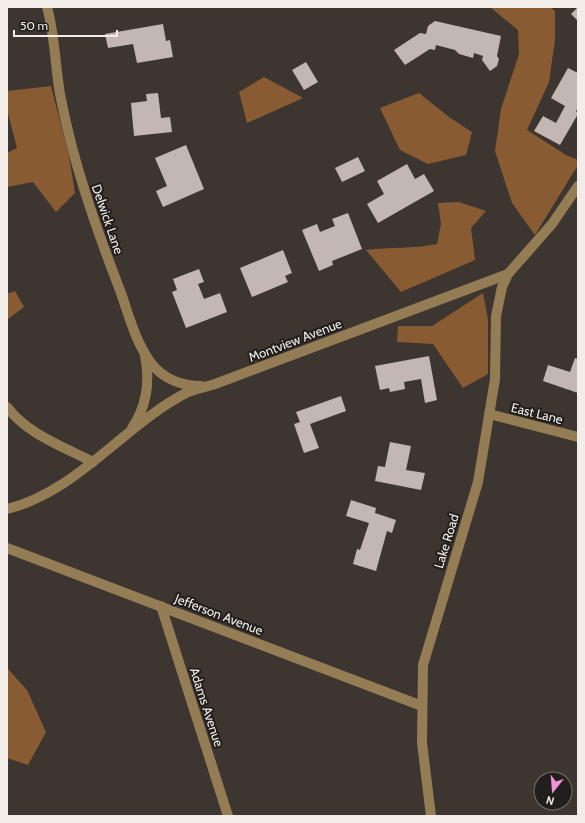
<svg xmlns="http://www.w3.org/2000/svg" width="585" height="823" viewBox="0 0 585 823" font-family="Cabin,sans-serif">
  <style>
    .forest { fill: #895b32 }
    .building { fill: #c2b8b1 }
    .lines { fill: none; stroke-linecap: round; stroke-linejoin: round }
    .minor { stroke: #947d54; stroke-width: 10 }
    .labels { text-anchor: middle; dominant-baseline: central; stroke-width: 4; stroke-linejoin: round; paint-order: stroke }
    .street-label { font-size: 13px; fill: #f3ede9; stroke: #211e1b }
  </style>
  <rect width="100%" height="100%" fill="#3d352f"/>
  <g class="forest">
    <path d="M490 7H550L555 11V40L549 82 527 130 566 155 578 160V165L535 235 512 203 495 151 501 109 519 54 518 30Z"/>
    <path d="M264 77 303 98 247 123 239 92Z"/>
    <path d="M51 86 69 156 75 193 56 212 33 182 7 187V153L17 148 7 110V91Z"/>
    <path d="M419 93 449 117 472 132 466 155 428 164 400 150 380 108Z"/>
    <path d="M459 202 486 211 471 228 475 260 401 292 366 250C390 247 413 249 437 244L441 224 438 203Z"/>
    <path d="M15 291 24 307 7 320V294Z"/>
    <path d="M483 293 488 320V374L463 388 433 344 397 342 398 326H432Z"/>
    <path d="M7 668 27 690 46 732 28 765 7 758Z"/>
  </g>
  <g class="building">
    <path d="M578 7V21L571 14Z"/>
    <path d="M435 21 501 36 497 56 499 59 497 66 490 71 482 60 483 56 474 53 473 58 459 54 455 50 436 45 435 50 430 49 405 65 394 50 420 33 426 34 428 26Z"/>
    <path d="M163 24 166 41 170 40 173 57 137 63 133 44 108 48 105 34Z"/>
    <path d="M306 62 318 82 304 90 292 70Z"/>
    <path d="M568 68 578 73V108L576 111 578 114 560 145 534 131 543 116 556 123 565 106 551 98Z"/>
    <path d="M158 93 161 118 170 117 172 132 134 136 131 103 147 101 146 94Z"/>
    <path d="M186 145 204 189 163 207 156 191 167 186 155 158Z"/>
    <path d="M358 157 365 171 342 182 335 168Z"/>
    <path d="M407 164 415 179 424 174 434 191 378 223 367 204 384 194 377 181Z"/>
    <path d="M348 213 362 249 332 261 333 265 319 271 302 230 317 224 320 232 335 226 332 219Z"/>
    <path d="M283 250 292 273 285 276 288 282 252 297 240 268Z"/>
    <path d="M199 269 204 282 198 284 204 299 220 293 227 312 186 328 172 292 177 290 173 279Z"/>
    <path d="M429 356 437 400 425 403 421 379 404 382 405 389 390 392 389 388 380 390 375 366Z"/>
    <path d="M575 358 578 359V393L543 381 548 365 570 372Z"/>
    <path d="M341 396 346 411 310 424 319 448 304 453 294 424 300 422 296 412Z"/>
    <path d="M390 442 411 446 406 470 425 473 421 490 375 481 378 466 385 467Z"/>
    <path d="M351 500 376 508 375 513 396 520 392 533 387 531 376 571 353 564 357 549 360 550 369 523 346 516Z"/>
  </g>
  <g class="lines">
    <g class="minor">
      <path d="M47 7C55 35 55 65 60 94 73 163 96 228 121 293 129 316 136 343 151 363 163 379 182 386 201 386"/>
      <path d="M7 407C27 434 64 447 93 462"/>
      <path d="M489 414 578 437"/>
      <path d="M132 428C147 406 150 381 145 356"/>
      <path d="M7 509C77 492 124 425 186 393 194 389 206 387 215 384L508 274 552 224 578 186"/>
      <path d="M7 548 422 706"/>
      <path d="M161 606 228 816"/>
      <path d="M431 816 422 743 423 665 478 482 495 379 496 316 502 287 508 274"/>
    </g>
  </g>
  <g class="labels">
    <g class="street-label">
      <text transform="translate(108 219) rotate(71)">Delwick Lane</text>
      <text transform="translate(295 340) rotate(-21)">Montview Avenue</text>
      <text transform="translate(537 413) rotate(14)">East Lane</text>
      <text transform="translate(446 541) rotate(-73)">Lake Road</text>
      <text transform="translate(219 614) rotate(21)">Jefferson Avenue</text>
      <text transform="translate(207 707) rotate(72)">Adams Avenue</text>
    </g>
  </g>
  <rect width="585" height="823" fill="none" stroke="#f3ede9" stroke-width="16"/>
  <g transform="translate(553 791) rotate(197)"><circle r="19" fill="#211e1b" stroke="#75716d"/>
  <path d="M0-3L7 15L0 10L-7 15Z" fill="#f391d6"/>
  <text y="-6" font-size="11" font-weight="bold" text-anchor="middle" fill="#f3ede9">N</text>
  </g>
  <path d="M14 30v6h103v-6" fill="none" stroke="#f3ede9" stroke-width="2"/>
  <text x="20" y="30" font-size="12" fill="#f3ede9" stroke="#211e1b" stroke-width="3" paint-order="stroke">50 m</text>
</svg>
